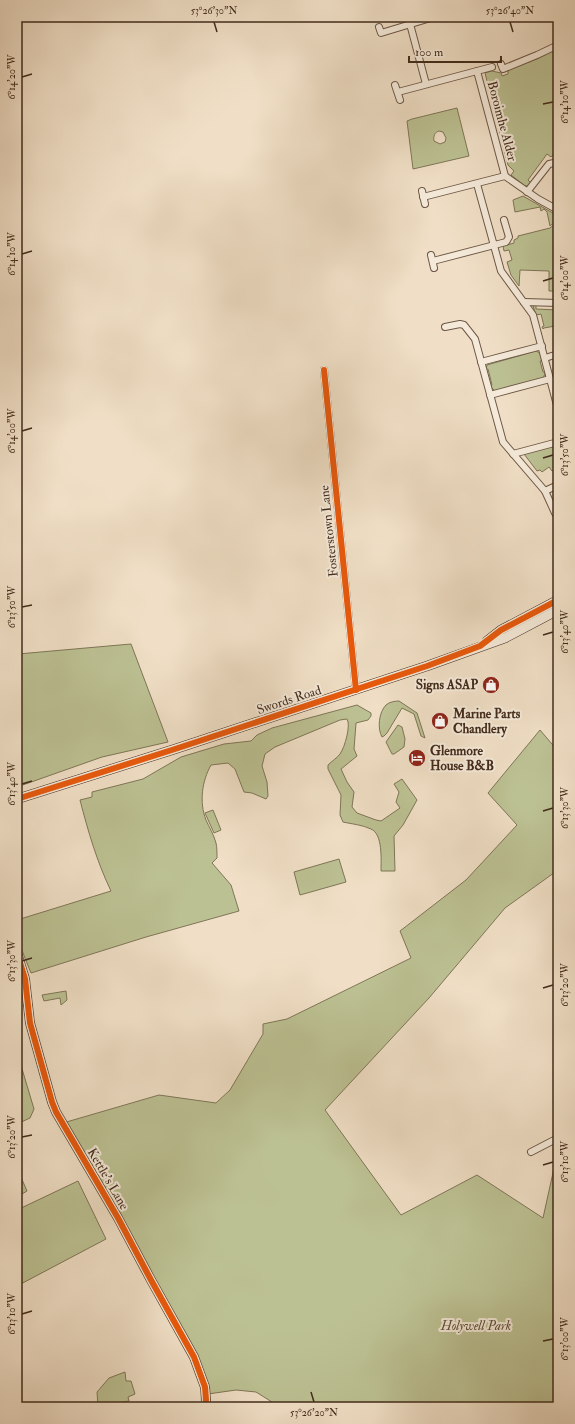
<svg xmlns="http://www.w3.org/2000/svg" width="575" height="1424" viewBox="0 0 575 1424" font-family="'IM FELL Double Pica',serif">
  <style>
    .green { fill: #bcc193; stroke: #7f7657; fill-rule: evenodd }
    .lines { fill: none; stroke-linecap: round; stroke-linejoin: round }
    .minor-casing { stroke: #6e5846; stroke-width: 8 }
    .tertiary-casing { stroke: #6e5846; stroke-width: 10 }
    .secondary-casing { stroke: #422b1b; stroke-width: 10 }
    .minor { stroke: #f5eada; stroke-width: 6 }
    .tertiary { stroke: #f5eada; stroke-width: 8 }
    .secondary { stroke: #f5eada; stroke-width: 9 }
    .cycleway-casing { stroke: #f5eada; stroke-width: 8 }
    .cycleway { stroke: #e8590c; stroke-width: 6 }
    .ticks { fill: none; stroke: #422b1b; stroke-width: 1.5 }
    .labels { text-anchor: middle; dominant-baseline: central; stroke-width: 4; stroke-linejoin: round; paint-order: stroke }
    .street-label { font-size: 13px; fill: #422b1b; stroke: #f5eada }
    .poi-label { font-size: 13px; font-weight: bold; fill: #422b1b; stroke: #f5eada; text-anchor: start }
    .park-label { font-size: 13px; font-style: italic; fill: #605039; stroke: #f5eada }
    .neatline { fill: none; stroke: #422b1b; stroke-width: 1.5 }
    .ticks-label { font-size: 10px; text-anchor: middle; fill: #422b1b }
  </style>
  <rect width="100%" height="100%" fill="#f0dfc6"/>
  <filter id="stains"><feTurbulence type="fractalNoise" baseFrequency=".005" numOctaves="4"/><feColorMatrix values="0 0 0 0 .2 0 0 0 0 .09 0 0 0 0 .02 0 0 0 .5 -.17"/></filter>
  <radialGradient id="worn" r=".72"><stop offset=".6" stop-color="#630" stop-opacity="0"/><stop offset="1" stop-color="#630" stop-opacity=".3"/></radialGradient>
  <g class="green">
    <path d="M558 48V157L554 154 551 157 547 154 528 180 531 183 529 186H525L511 175 514 171 508 165 485 73 492 71 501 73 502 76 508 74V70L539 58Z"/>
    <path d="M457 108 469 156 413 169 407 121 412 119ZM439 131 443 132 446 138 445 142 440 144 434 141C433 136 435 132 439 131Z"/>
    <path d="M523 196 558 216V219L550 226 547 212 544 209 541 211 540 207 515 212 513 200Z"/>
    <path d="M558 222 556 291H549V271L520 270 519 286 511 275 507 262 512 260 509 250 504 251 503 246 514 243V240L518 238V236L550 228Z"/>
    <path d="M536 305V309L558 310V333L555 326 544 328 543 329 542 327 544 326 541 314 536 315 533 306Z"/>
    <path d="M536 351 540 353 542 361H540L543 372H545V374L543 378 495 391 490 386 492 385 488 369 486 370 487 365Z"/>
    <path d="M558 444V466L552 471 549 467 542 472 540 470 537 471 524 454Z"/>
    <path d="M131 644 168 742 102 757 17 787V648L18 654Z"/>
    <path d="M399 701 417 713 425 738 421 736 414 714 402 708 387 733 384 736 382 737C377 728 379 712 386 705 389 702 395 701 399 701Z"/>
    <path d="M357 705 371 713V716L368 720 356 723 354 749 357 756 341 769 347 782 354 792 352 807 357 813 376 820 381 821 400 808 396 802 399 792 394 784 402 779 417 800 403 825 394 836 395 871H381C381 860 383 834 371 829 363 825 352 824 343 822L340 815 341 795 328 769V765C332 761 337 758 340 754 345 747 351 725 347 719L340 720 275 747 265 754 262 766 267 782 268 796 266 799 252 793 244 792 235 769 228 763 211 765C202 781 199 802 206 820 209 827 214 835 216 843 217 847 217 853 217 858L212 863 231 885 239 911 146 937 31 973 17 938V920L111 891C97 862 88 831 80 800L92 797V792L143 779 181 757 224 744 251 741 257 735 272 728Z"/>
    <path d="M398 725 402 727 405 739 404 747 394 754H392L386 742Z"/>
    <path d="M540 730 558 751V870L505 908 429 998 325 1110 401 1215 477 1175 543 1218 558 1150V1407H280L256 1392 236 1390 208 1394 204 1378 63 1123 159 1095 216 1103 230 1090 263 1034V1024L287 1019 411 958 400 931 466 880 517 825 488 793Z"/>
    <path d="M213 810 221 830 214 833 205 813Z"/>
    <path d="M339 859 346 882 300 895 294 872Z"/>
    <path d="M66 991 67 1000 61 1005 60 998 44 1001 42 995Z"/>
    <path d="M17 1052 34 1109 30 1118 17 1124Z"/>
    <path d="M17 1168 27 1191 17 1197Z"/>
    <path d="M78 1181 106 1239 17 1286V1210Z"/>
    <path d="M125 1372 126 1381H131L135 1394 128 1397 129 1401 98 1406 97 1392 109 1378Z"/>
  </g>
  <g class="lines">
    <defs>
      <g id="minor">
        <path d="M410 24 426 84"/>
        <path d="M379 27 381 33 434 17"/>
        <path d="M501 64 503 69 537 55 558 45"/>
        <path d="M477 71 505 176"/>
        <path d="M395 85 400 100"/>
        <path d="M398 92 492 67"/>
        <path d="M477 184 501 271 533 315 558 409"/>
        <path d="M422 191 425 204"/>
        <path d="M527 192 549 164 554 163 558 167"/>
        <path d="M423 197 505 176 538 199 558 210"/>
        <path d="M431 255 434 268"/>
        <path d="M433 261 506 242 509 237 504 220"/>
        <path d="M524 302 558 303"/>
        <path d="M445 327 460 324 464 325 475 339 503 442 545 491 555 513"/>
        <path d="M545 358 558 354"/>
        <path d="M481 362 542 346"/>
        <path d="M324 370 356 690"/>
        <path d="M490 395 550 379"/>
        <path d="M513 454 558 442"/>
        <path d="M545 491 558 485"/>
        <path d="M531 1152 558 1138"/>
      </g>
      <path id="tertiary" d="M17 953 25 979 30 1023 52 1102 56 1112 118 1218 151 1280 194 1357 205 1387 206 1400 205 1407"/>
      <g id="secondary">
        <path d="M487 641 501 630 558 600"/>
        <path d="M17 799 175 749 427 666 505 638 558 610"/>
      </g>
    </defs>
    <use href="#minor" class="minor-casing"/>
    <use href="#tertiary" class="tertiary-casing"/>
    <use href="#secondary" class="secondary-casing"/>
    <use href="#minor" class="minor"/>
    <use href="#tertiary" class="tertiary"/>
    <use href="#secondary" class="secondary"/>
    <defs>
      <g id="cycleway">
        <path d="M324 370 356 690"/>
        <path d="M17 799 175 749 427 666 480 646 501 630 558 600"/>
        <path d="M17 953 25 979 30 1023 52 1102 56 1112 118 1218 151 1280 194 1357 205 1387 206 1400 205 1407"/>
      </g>
    </defs>
    <use href="#cycleway" class="cycleway-casing"/>
    <use href="#cycleway" class="cycleway"/>
  </g>
  <path class="ticks" d="M214 22 217 32M510 22 513 32M22 77 32 74M543 104 553 102M22 254 32 251M543 281 553 278M22 431 32 428M543 458 553 455M22 607 32 605M543 635 553 632M22 784 32 781M543 811 553 808M22 961 32 958M543 988 553 985M22 1137 32 1135M543 1165 553 1162M22 1314 32 1311M543 1341 553 1339M311 1392 314 1402"/>
  <defs>
    <symbol id="shop-disc" viewBox="-11 -11 22 22"><circle r="9.5" fill="#8f2418" stroke="#f5eada"/><path d="M-5-2.5h2.3a2.7 3.5 0 0 1 5.4 0H5L5.5 6h-11ZM-1.5-2.5h3a1.5 2.3 0 0 0-3 0Z" fill="#fff"/></symbol>
    <symbol id="hotel-disc" viewBox="-11 -11 22 22"><circle r="9.5" fill="#8f2418" stroke="#f5eada"/><path d="M-6-4.5h1.5V1H6V5H4.5V3h-9V5H-6ZM-4 0a1.8 1.8 0 1 1 3.6 0ZM.5 0V-2.5h3Q6-2.5 6 0Z" fill="#fff"/></symbol>
  </defs>
  <g fill-rule="evenodd">
    <use href="#shop-disc" x="481" y="675" width="20" height="20"/>
    <use href="#shop-disc" x="430" y="711" width="20" height="20"/>
    <use href="#hotel-disc" x="407" y="748" width="20" height="20"/>
  </g>
  <g class="labels">
    <g class="street-label">
      <text transform="translate(502 121) rotate(75)">Boroimhe Alder</text>
      <text transform="translate(329 531) rotate(-96)">Fosterstown Lane</text>
      <text transform="translate(289 700) rotate(-18)">Swords Road</text>
      <text transform="translate(108 1179) rotate(60)">Kettle's Lane</text>
    </g>
    <g class="poi-label">
      <text x="478" y="685" text-anchor="end">Signs ASAP</text>
      <text x="453" y="714">Marine Parts<tspan x="453" dy="15">Chandlery</tspan></text>
      <text x="430" y="751">Glenmore<tspan x="430" dy="15">House B&amp;B</tspan></text>
    </g>
    <g class="park-label">
      <text x="476" y="1326">Holywell Park</text>
    </g>
  </g>
  <rect width="575" height="1424" fill="none" stroke="#f0dfc6" stroke-width="44"/>
  <path d="M409 56v6h92v-6" fill="none" stroke="#422b1b" stroke-width="2"/>
  <text x="415" y="56" font-size="12" fill="#422b1b" stroke="#f5eada" stroke-width="3" paint-order="stroke">100 m</text>
  <rect x="22" y="22" width="531" height="1380" class="neatline"/>
  <g class="ticks-label">
    <text x="214" y="14">53°26'30"N</text>
    <text x="510" y="14">53°26'40"N</text>
    <text transform="translate(11 77) rotate(-90)" y="4">6°14'20"W</text>
    <text transform="translate(564 102) rotate(-90)" y="4">6°14'10"W</text>
    <text transform="translate(11 254) rotate(-90)" y="4">6°14'10"W</text>
    <text transform="translate(564 278) rotate(-90)" y="4">6°14'00"W</text>
    <text transform="translate(11 431) rotate(-90)" y="4">6°14'00"W</text>
    <text transform="translate(564 455) rotate(-90)" y="4">6°13'50"W</text>
    <text transform="translate(11 607) rotate(-90)" y="4">6°13'50"W</text>
    <text transform="translate(564 632) rotate(-90)" y="4">6°13'40"W</text>
    <text transform="translate(11 784) rotate(-90)" y="4">6°13'40"W</text>
    <text transform="translate(564 808) rotate(-90)" y="4">6°13'30"W</text>
    <text transform="translate(11 961) rotate(-90)" y="4">6°13'30"W</text>
    <text transform="translate(564 985) rotate(-90)" y="4">6°13'20"W</text>
    <text transform="translate(11 1137) rotate(-90)" y="4">6°13'20"W</text>
    <text transform="translate(564 1162) rotate(-90)" y="4">6°13'10"W</text>
    <text transform="translate(11 1314) rotate(-90)" y="4">6°13'10"W</text>
    <text transform="translate(564 1339) rotate(-90)" y="4">6°13'00"W</text>
    <text x="314" y="1416">53°26'20"N</text>
  </g>
  <rect width="100%" height="100%" filter="url(#stains)"/>
  <rect width="100%" height="100%" fill="url(#worn)"/>
</svg>
